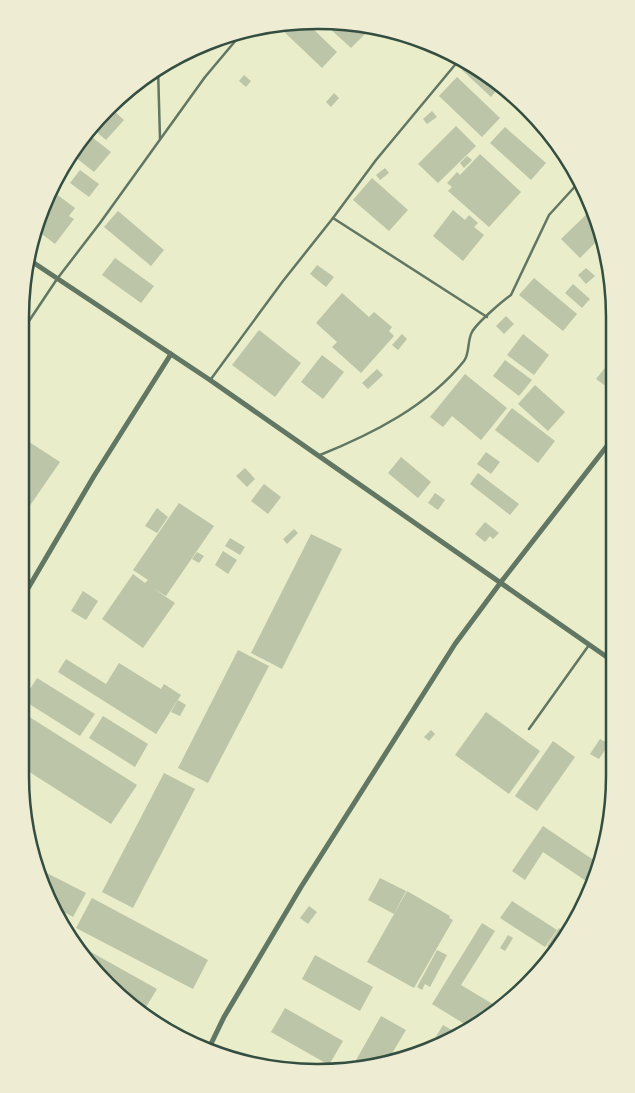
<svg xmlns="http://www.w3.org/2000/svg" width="635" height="1093" viewBox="0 0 635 1093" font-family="Jost,sans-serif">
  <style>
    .building { fill: #bcc5a7 }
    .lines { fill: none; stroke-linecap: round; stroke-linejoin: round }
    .service { stroke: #617663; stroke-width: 2.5 }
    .minor { stroke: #617663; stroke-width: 5 }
    .rim { fill: none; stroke: #344e41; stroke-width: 2.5 }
  </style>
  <rect width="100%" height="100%" fill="#e9edc9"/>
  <g class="building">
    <path d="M278 26H310L337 52 322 68Z"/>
    <path d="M327 26H373L351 48Z"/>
    <path d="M468 64 483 70 501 85 491 97 462 70Z"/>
    <path d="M244 75 251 81 246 87 239 81Z"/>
    <path d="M457 77 500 118 482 137 439 96Z"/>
    <path d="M334 93 339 98 331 107 326 102Z"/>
    <path d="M113 110 124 120 106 140 93 129Z"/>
    <path d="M432 111 437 117 427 124 423 119Z"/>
    <path d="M456 126 476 146 438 183 418 164Z"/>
    <path d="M505 127 546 163 531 180 490 143Z"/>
    <path d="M88 134 111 152 94 172 70 153Z"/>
    <path d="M480 154 521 192 489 227 448 191 452 187 447 183 457 172 460 175Z"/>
    <path d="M467 156 472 160 464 168 460 163Z"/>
    <path d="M66 160 71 164 60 178 58 176Z"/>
    <path d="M385 168 389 173 380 180 376 175Z"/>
    <path d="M80 170 99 184 89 197 70 183Z"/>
    <path d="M372 178 408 210 389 231 353 200Z"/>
    <path d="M51 190 75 208 69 216 74 219 55 244 34 228 36 222Z"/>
    <path d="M593 208 599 222 602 236 580 258 561 239Z"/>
    <path d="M453 210 465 220 469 215 478 223 474 227 484 235 463 261 433 236Z"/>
    <path d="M118 211 164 250 151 266 104 227Z"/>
    <path d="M115 258 154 286 141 303 102 275Z"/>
    <path d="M317 265 334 277 326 287 310 274Z"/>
    <path d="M586 268 595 276 586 284 578 275Z"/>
    <path d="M534 278 577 314 563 331 519 295Z"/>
    <path d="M573 284 590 299 582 308 565 293Z"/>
    <path d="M612 287 614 298V305L604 297Z"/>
    <path d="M342 293 369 317 374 312 392 327 389 331 394 336 361 373 332 347 337 342 316 323Z"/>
    <path d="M506 316 514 324 504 334 496 326Z"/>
    <path d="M259 330 301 363 275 397 232 365Z"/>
    <path d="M402 334 407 339 398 350 392 345Z"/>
    <path d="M523 334 549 355 534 375 507 355Z"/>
    <path d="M322 355 344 372 323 399 301 382Z"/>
    <path d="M612 359 614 361V378L607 387 596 379Z"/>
    <path d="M505 360 532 380 519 396 493 376Z"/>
    <path d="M377 369 383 375 368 389 362 383Z"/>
    <path d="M465 374 507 408 481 440 452 416 443 427 430 417Z"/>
    <path d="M535 385 565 412 548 431 518 404Z"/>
    <path d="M512 408 555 441 538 463 495 430Z"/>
    <path d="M20 436 60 462 20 520Z"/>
    <path d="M486 452 500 462 491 474 477 464Z"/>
    <path d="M401 457 431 482 418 498 388 473Z"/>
    <path d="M614 461V477L606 471Z"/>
    <path d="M245 468 255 479 247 487 236 476Z"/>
    <path d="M478 473 519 504 510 515 470 484Z"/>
    <path d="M264 484 281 497 268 514 251 501Z"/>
    <path d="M435 493 445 500 438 510 428 503Z"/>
    <path d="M179 503 214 526 166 596 153 588 175 603 143 648 102 619 133 574 145 583 148 580 133 570Z"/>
    <path d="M157 508 168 517 157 533 145 526Z"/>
    <path d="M485 522 499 533 493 539 490 536 485 542 475 534Z"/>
    <path d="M294 529 298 533 287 544 283 539Z"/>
    <path d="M311 534 342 549 282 669 251 653Z"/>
    <path d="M230 538 245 547 240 555 225 546Z"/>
    <path d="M223 551 237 560 228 574 215 565Z"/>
    <path d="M197 552 204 556 199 563 192 559Z"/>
    <path d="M83 591 98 601 86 620 71 611Z"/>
    <path d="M238 650 269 666 208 783 178 768Z"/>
    <path d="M66 659 106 684 119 663 161 689 164 684 181 695 156 734 58 672Z"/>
    <path d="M37 678 95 714 80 736 23 700Z"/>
    <path d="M178 700 186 705 180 716 171 712Z"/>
    <path d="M20 711 137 785 111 824 20 766Z"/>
    <path d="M486 712 540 751 509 794 455 755Z"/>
    <path d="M103 716 148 744 135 767 89 738Z"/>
    <path d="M431 730 435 734 429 741 424 737Z"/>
    <path d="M600 739 609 744 599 759 590 754Z"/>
    <path d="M553 741 575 757 537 811 515 796Z"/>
    <path d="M164 773 195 789 133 908 102 892Z"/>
    <path d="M543 826 598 863 586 881 543 852 525 880 512 871Z"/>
    <path d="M599 864 600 865 599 871 593 884 588 881Z"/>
    <path d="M35 867 86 893 73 917 56 908 36 871Z"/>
    <path d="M380 878 406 891 394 914 368 900Z"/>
    <path d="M407 891 450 916 449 918 453 920 414 988 367 962Z"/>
    <path d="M92 898 208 960 193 989 76 928Z"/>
    <path d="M512 901 557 930 545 947 500 918Z"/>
    <path d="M309 906 317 912 308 924 300 918Z"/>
    <path d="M482 923 495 931 461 985 501 1009 471 1028 432 1004Z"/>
    <path d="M559 928 568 934 565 941 555 951 547 946Z"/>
    <path d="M508 935 513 938 505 951 500 948Z"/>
    <path d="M73 942 157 989 143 1012 136 1008 81 956Z"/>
    <path d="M437 950 447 955 430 987 425 984 422 990 417 987Z"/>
    <path d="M315 955 373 987 360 1011 302 979Z"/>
    <path d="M285 1008 343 1041 329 1065 271 1032Z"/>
    <path d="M381 1016 406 1030 388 1060 351 1069Z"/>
    <path d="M443 1025 459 1034 432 1050 429 1048Z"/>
  </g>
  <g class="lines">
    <g class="service">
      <path d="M158 68 160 139"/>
      <path d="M333 218 487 317"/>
      <path d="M21 333 57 279 100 223 205 77 242 33"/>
      <path d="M211 379 283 281 333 218 376 160 459 60"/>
      <path d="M320 455C372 434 428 406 464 361 470 353 467 341 472 332 476 324 502 301 511 295L549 215 580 181"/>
      <path d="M529 729 589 645"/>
    </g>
    <g class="minor">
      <path d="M28 259 210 380 614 662"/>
      <path d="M20 602 94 476 171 354"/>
      <path d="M209 1048 224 1017 301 887 455 644 501 582 614 437"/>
    </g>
  </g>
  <path d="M0 0H635V1093H0ZM317 29H318A288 288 0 0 1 606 317V776A288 288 0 0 1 318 1064H317A288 288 0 0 1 29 776V317A288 288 0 0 1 317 29Z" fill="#eeecd3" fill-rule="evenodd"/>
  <path class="rim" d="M317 29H318A288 288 0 0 1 606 317V776A288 288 0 0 1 318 1064H317A288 288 0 0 1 29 776V317A288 288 0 0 1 317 29Z"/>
</svg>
